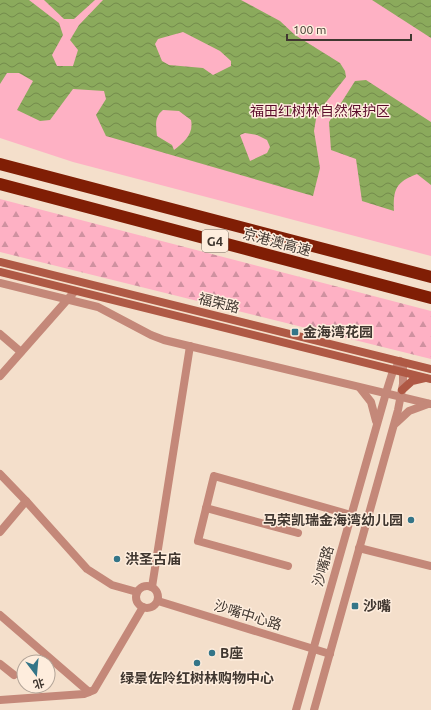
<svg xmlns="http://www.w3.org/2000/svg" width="431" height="710" viewBox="0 0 431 710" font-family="Ubuntu,'Noto Sans SC',sans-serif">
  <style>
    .forest { fill: url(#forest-firs) }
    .green { fill: #feb1c4 }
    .water { fill: url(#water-waves); fill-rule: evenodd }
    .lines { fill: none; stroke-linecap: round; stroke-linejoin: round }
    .minor { stroke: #c48879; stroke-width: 8 }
    .tertiary { stroke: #c48879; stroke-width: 8 }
    .secondary { stroke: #af5945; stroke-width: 8 }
    .motorway { stroke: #801e05; stroke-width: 12 }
    .poi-dot { fill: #347588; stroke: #feeddd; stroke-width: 1.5 }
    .labels { text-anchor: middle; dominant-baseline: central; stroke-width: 3; stroke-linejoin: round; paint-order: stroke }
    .shield { fill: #feeddd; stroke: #796e64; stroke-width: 1 }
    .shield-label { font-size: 13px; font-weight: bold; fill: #403730 }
    .park-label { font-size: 14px; fill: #5b0c2b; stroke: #feeddd }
    .street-label { font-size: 14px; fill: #403730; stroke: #feeddd }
    .poi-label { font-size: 14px; font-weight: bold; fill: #403730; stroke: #feeddd; text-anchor: start }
  </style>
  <defs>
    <pattern id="forest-firs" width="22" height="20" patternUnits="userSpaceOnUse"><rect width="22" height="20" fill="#feb1c4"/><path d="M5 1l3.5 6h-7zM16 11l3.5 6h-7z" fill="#cf91a0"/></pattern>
    <pattern id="water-waves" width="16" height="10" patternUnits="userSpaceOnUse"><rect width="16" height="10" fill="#8baa5c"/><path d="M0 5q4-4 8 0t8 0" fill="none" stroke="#738b4c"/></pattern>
  </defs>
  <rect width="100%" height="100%" fill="#f4dfcb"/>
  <path class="forest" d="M0 199 431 311V359L0 252Z"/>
  <path class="green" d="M0 0H431V256L73 162 0 138Z"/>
  <g class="water">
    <path d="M0 0H29L59 23 63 35 52 55 57 66H73L78 50 70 40 79 25 103 0H241L280 21 295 35 340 63 345 71 346 77 323 106 316 119 314 131 320 168 313 196 106 136 96 115 106 99 104 91 73 89 50 120 40 121 17 110 33 81 19 73H7L0 84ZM183 32 220 51 231 61V66L213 75 203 68 169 65 162 61 155 44 158 39ZM163 110 179 111 191 120C194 134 184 142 174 150L172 145 157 136C156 126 154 117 163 110ZM245 133 257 135 267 140 270 147 267 153 250 161 240 135Z"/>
    <path d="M44 0H95L74 19H64Z"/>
    <path d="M372 0H431V38Z"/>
    <path d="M366 80 431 122V185L417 174C396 182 393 189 394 211L362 201 356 159 331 150 329 122 355 81Z"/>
  </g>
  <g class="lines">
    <g class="minor">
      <path d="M0 334 21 352"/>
      <path d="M0 376 75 291"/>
      <path d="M0 474 26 501 87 569 112 585 137 592"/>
      <path d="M206 508 298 533"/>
      <path d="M0 532 26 501"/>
      <path d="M359 548 431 566"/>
      <path d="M288 566 198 541 214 476 351 515"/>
      <circle cx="147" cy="597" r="11"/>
      <path d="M152 587 190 346"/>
      <path d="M158 601 330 654"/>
      <path d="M0 615 89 692"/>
      <path d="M0 664 14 675"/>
      <path d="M0 700 84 694 94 690 143 607"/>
    </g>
    <g class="tertiary">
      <path d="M0 283 98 307 151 335 164 340 431 404"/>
      <path d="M360 388 371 402 376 421"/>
      <path d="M396 423 409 411 428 404"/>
      <path d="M296 710 386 393 392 374 400 361"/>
      <path d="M314 710 398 410 403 384V367"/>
    </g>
    <g class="secondary">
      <path d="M0 262 431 369"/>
      <path d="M0 272 431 379"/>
      <path d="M402 390 412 381 425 378"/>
    </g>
    <g class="motorway">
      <path d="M0 164 431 277"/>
      <path d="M0 184 431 298"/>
    </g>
  </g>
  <g class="poi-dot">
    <rect x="291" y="328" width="8" height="8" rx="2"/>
    <circle cx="411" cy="520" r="4"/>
    <circle cx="117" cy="559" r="4"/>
    <rect x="351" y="602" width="8" height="8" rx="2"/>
    <circle cx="212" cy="653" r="4"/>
    <circle cx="197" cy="663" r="4"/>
  </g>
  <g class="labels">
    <rect class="shield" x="202" y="230" width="26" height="22" rx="3"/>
    <g class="shield-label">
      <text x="215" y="241">G4</text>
    </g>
    <g class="park-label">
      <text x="320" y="111">福田红树林自然保护区</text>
    </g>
    <g class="street-label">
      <text transform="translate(277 242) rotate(15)">京港澳高速</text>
      <text transform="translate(219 303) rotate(14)">福荣路</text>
      <text transform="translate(323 566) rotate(-74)">沙嘴路</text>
      <text transform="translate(248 615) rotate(17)">沙嘴中心路</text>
    </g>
    <g class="poi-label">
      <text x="303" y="332">金海湾花园</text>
      <text x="403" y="520" text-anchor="end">马荣凯瑞金海湾幼儿园</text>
      <text x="125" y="559">洪圣古庙</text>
      <text x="363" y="606">沙嘴</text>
      <text x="220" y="653">B座</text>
      <text x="197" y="678" text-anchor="middle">绿景佐阾红树林购物中心</text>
    </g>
  </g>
  <g transform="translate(36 674) rotate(164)"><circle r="19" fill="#feeddd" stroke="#b2a498"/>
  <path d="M0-3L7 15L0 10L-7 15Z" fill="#347588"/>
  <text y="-6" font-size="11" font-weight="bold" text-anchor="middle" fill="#403730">北</text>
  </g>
  <path d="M287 34v6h124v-6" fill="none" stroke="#403730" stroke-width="2"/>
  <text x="293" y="34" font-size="12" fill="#403730" stroke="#feeddd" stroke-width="3" paint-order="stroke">100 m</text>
</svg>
